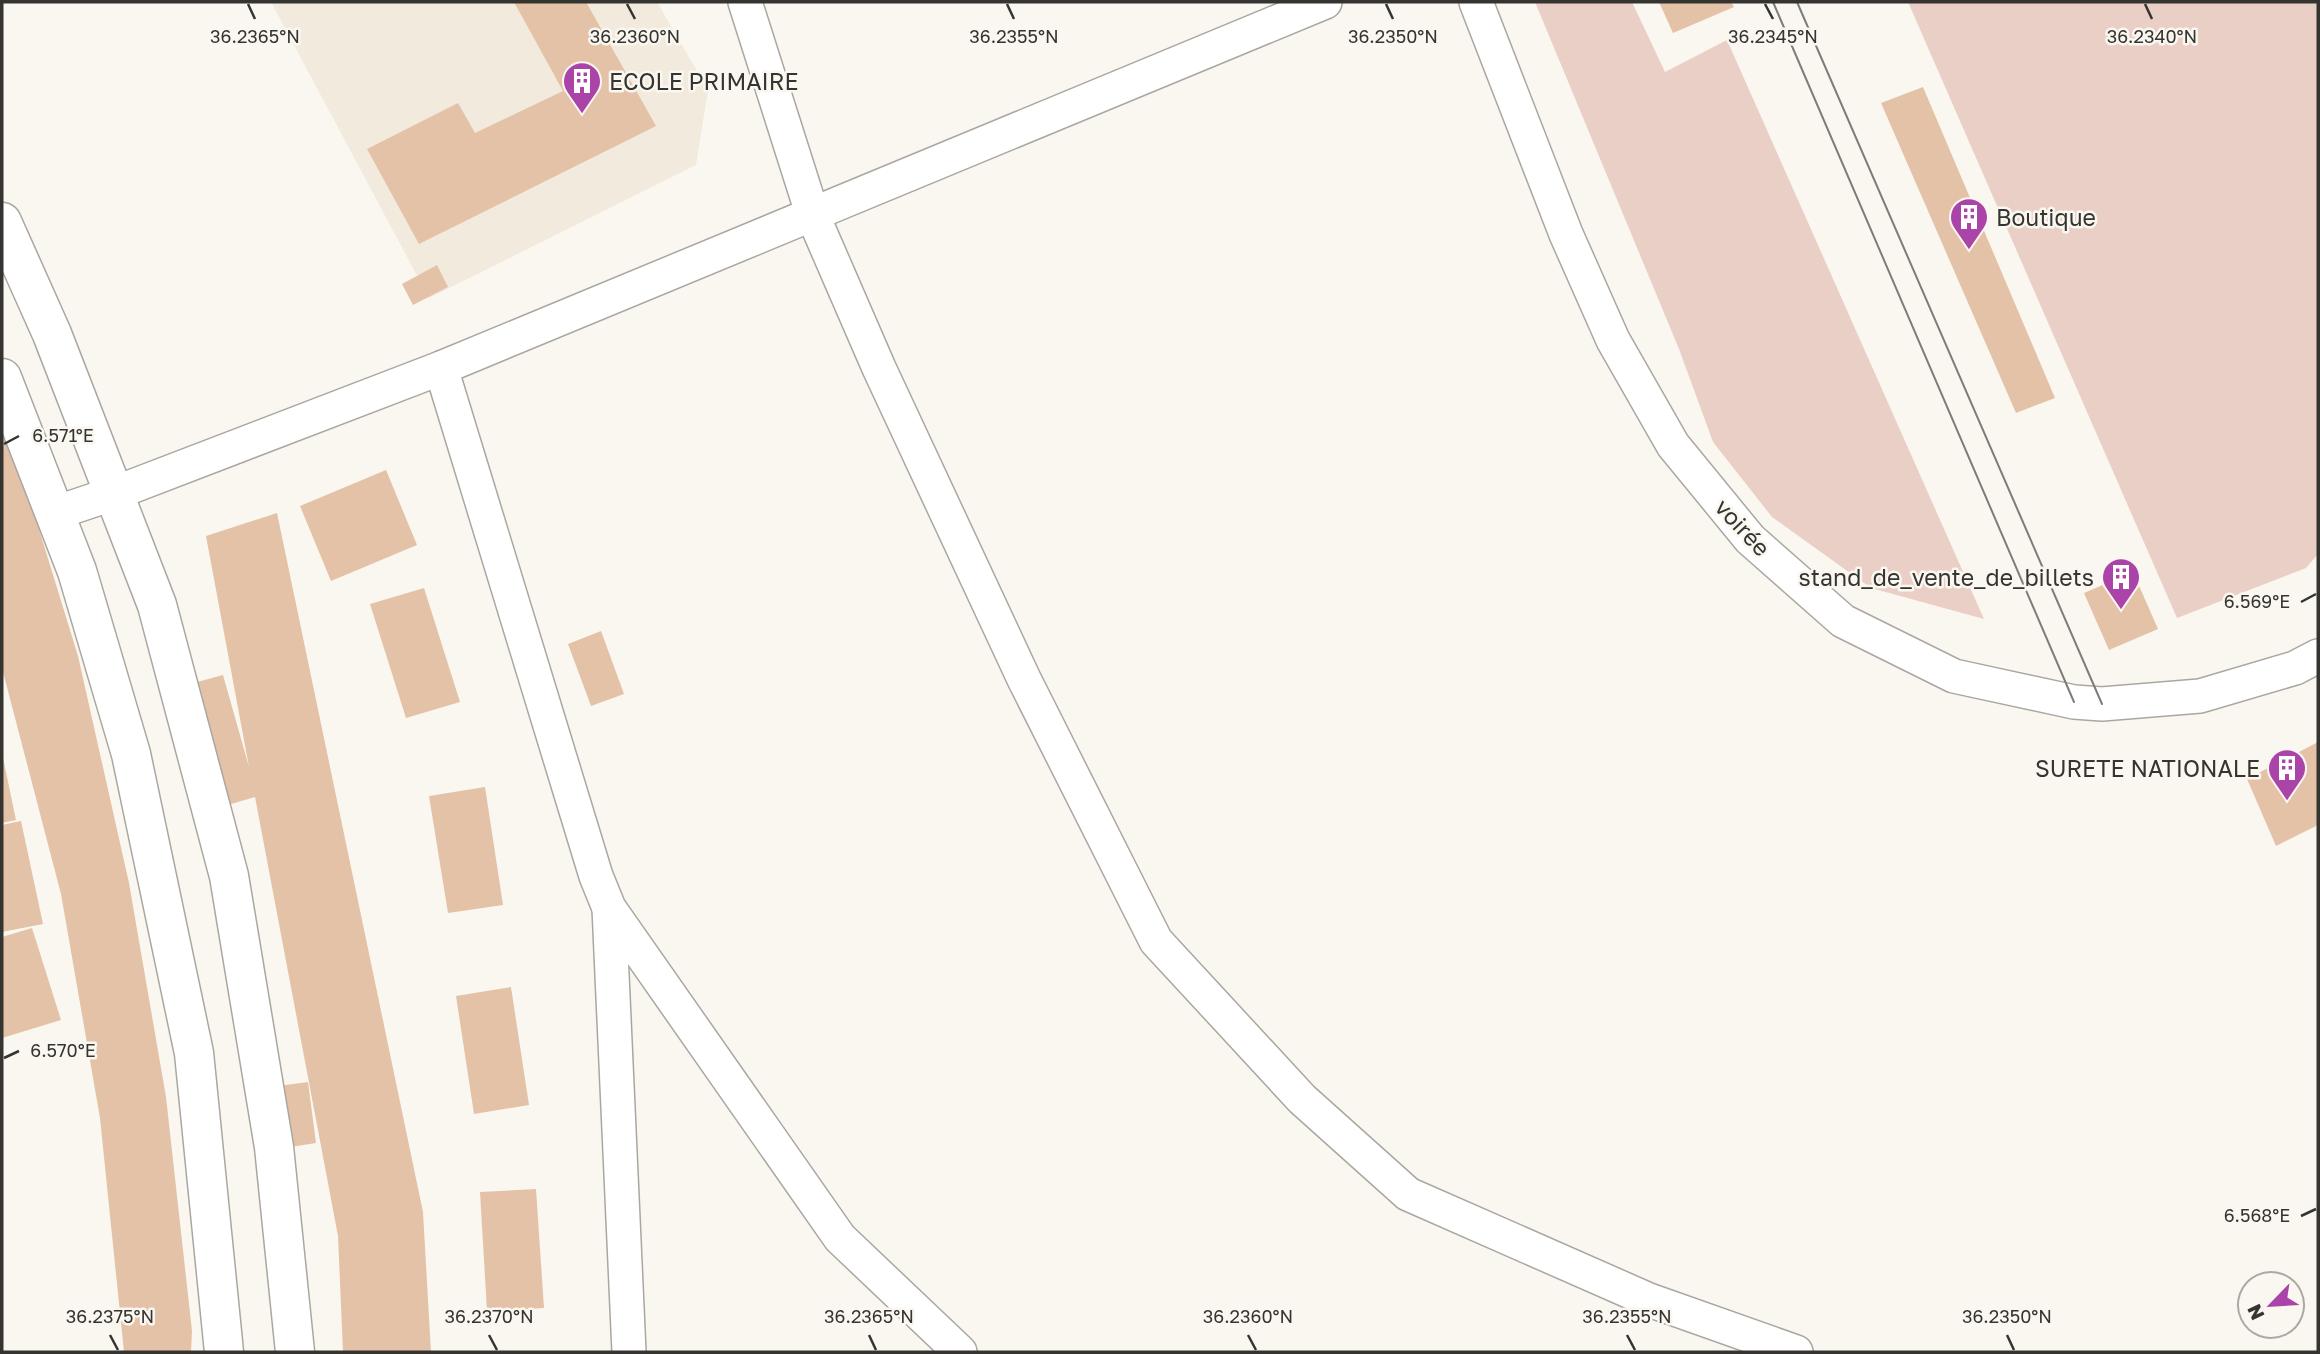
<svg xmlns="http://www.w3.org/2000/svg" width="2320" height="1354" viewBox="0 0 2320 1354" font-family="'Golos Text',sans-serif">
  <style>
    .built { fill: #f1eadd }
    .green { fill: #eacfc6 }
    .building { fill: #e4c2a7 }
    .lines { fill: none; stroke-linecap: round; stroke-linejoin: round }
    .street-casing { stroke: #aaa7a1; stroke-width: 36 }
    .secondary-casing { stroke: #aaa7a1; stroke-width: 41 }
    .street { stroke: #fff; stroke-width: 33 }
    .secondary { stroke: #fff; stroke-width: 38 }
    .tram { stroke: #7e7c78; stroke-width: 2 }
    .ticks { fill: none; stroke: #353431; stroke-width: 2.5 }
    .labels { text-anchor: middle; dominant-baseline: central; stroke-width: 5; stroke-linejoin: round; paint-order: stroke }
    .poi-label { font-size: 23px; fill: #353431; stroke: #faf7f0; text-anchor: start }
    .street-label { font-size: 23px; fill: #353431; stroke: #faf7f0 }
    .ticks-label { font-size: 18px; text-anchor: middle; fill: #353431; stroke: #faf7f0; stroke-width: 5; stroke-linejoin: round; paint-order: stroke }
  </style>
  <rect width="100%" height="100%" fill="#faf7f0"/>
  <path class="built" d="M271 2H657L708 90 696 165 429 298Z"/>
  <g class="green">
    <path d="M1535 2H1632L1665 72 1727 40 1984 619 1871 588 1772 517 1713 442 1679 349Z"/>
    <path d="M1908 2H2318V554L2306 568 2177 618Z"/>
  </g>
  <g class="building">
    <path d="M514 2H586L656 126 419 244 367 149 458 103 475 133 563 91Z"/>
    <path d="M1659 2H1731L1734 7 1673 33Z"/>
    <path d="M1923 87 2055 398 2016 413 1881 103Z"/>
    <path d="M437 265 448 287 413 305 402 284Z"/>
    <path d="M2 423 14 448 78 656 129 883 166 1097 192 1331 191 1352H124L100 1118 61 894 2 668Z"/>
    <path d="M386 470 417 545 331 581 300 506Z"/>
    <path d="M277 513 423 1212 431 1352H343L338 1236 255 797 221 807 186 685 223 675 249 767 206 536Z"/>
    <path d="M2133 572 2158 629 2109 650 2084 593Z"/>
    <path d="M424 588 460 702 406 718 370 604Z"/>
    <path d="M601 631 624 694 591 706 568 644Z"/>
    <path d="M2318 742V825L2276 846 2247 779Z"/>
    <path d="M2 753 16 820 2 823Z"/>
    <path d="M485 787 503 905 448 913 429 796Z"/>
    <path d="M21 821 43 924 2 932V825Z"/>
    <path d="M32 928 61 1020 2 1038V937Z"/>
    <path d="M511 987 529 1105 474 1114 456 996Z"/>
    <path d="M308 1082 316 1143 278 1149 271 1087Z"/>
    <path d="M536 1189 544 1308 487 1311 480 1192Z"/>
  </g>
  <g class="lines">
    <defs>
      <g id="street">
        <path d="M745 2 813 216 879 368 1024 679 1156 941 1302 1099 1408 1194 1649 1300 1796 1352"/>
        <path d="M1476 2 1566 234 1613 340 1673 445 1750 539 1843 621 1954 676 2074 702 2102 704 2200 696 2295 668 2318 656"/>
        <path d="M441 368 596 876 609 908 840 1238 960 1352"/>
        <path d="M55 513 115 493 441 368 1325 2"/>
        <path d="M609 908 629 1352"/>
      </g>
      <g id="secondary">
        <path d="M2 222 52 334 157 605 229 876 274 1147 295 1352"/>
        <path d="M2 378 77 571 131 754 194 1053 224 1352"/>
      </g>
    </defs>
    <use href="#street" class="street-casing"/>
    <use href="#secondary" class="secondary-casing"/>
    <use href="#street" class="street"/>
    <use href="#secondary" class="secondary"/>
    <g class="tram">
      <path d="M1773 2 2074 702"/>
      <path d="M1797 2 2102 704"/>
    </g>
  </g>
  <path class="ticks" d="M248 4 255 19M627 4 635 19M1007 4 1014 19M1386 4 1393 19M1765 4 1773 19M2145 4 2152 19M4 444 19 436M2301 602 2316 594M4 1058 19 1051M2301 1216 2316 1209M110 1335 118 1350M489 1335 497 1350M869 1335 876 1350M1248 1335 1256 1350M1627 1335 1635 1350M2007 1335 2014 1350"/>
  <defs>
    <symbol id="building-pin" viewBox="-11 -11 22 30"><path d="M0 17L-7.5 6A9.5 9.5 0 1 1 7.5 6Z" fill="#ab44a8" stroke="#faf7f0"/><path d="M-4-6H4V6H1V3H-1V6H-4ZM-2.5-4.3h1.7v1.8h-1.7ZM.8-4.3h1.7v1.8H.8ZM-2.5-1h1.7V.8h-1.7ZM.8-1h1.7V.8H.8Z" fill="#fff"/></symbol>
  </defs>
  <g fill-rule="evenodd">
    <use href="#building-pin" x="560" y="59" width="44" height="60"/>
    <use href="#building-pin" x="1947" y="195" width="44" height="60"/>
    <use href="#building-pin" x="2099" y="555" width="44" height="60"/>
    <use href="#building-pin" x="2265" y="746" width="44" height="60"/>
  </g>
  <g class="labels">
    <g class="poi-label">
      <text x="609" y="81">ECOLE PRIMAIRE</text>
      <text x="1996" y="217">Boutique</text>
      <text x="2094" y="577" text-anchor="end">stand_de_vente_de_billets</text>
      <text x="2260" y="768" text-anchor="end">SURETE NATIONALE</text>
    </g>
    <g class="street-label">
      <text transform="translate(1743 527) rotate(47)">voirée</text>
    </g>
  </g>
  <g class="ticks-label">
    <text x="255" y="43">36.2365°N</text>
    <text x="1014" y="43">36.2355°N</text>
    <text x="1393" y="43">36.2350°N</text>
    <text x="2152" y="43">36.2340°N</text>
    <text x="635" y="43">36.2360°N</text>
    <text x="1773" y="43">36.2345°N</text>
    <text x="63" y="442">6.571°E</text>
    <text x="2257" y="608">6.569°E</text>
    <text x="63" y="1057">6.570°E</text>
    <text x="2257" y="1222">6.568°E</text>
    <text x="110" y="1323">36.2375°N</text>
    <text x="489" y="1323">36.2370°N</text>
    <text x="869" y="1323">36.2365°N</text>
    <text x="1248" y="1323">36.2360°N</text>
    <text x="1627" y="1323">36.2355°N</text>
    <text x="2007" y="1323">36.2350°N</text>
  </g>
  <rect width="2320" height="1354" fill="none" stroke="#353431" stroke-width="7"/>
  <g transform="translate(2271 1305) rotate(245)"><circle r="33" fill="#faf7f0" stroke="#aba9a4" stroke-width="2"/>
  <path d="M0-5L12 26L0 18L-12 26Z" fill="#ab44a8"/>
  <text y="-10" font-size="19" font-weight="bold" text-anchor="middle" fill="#353431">N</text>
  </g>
</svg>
